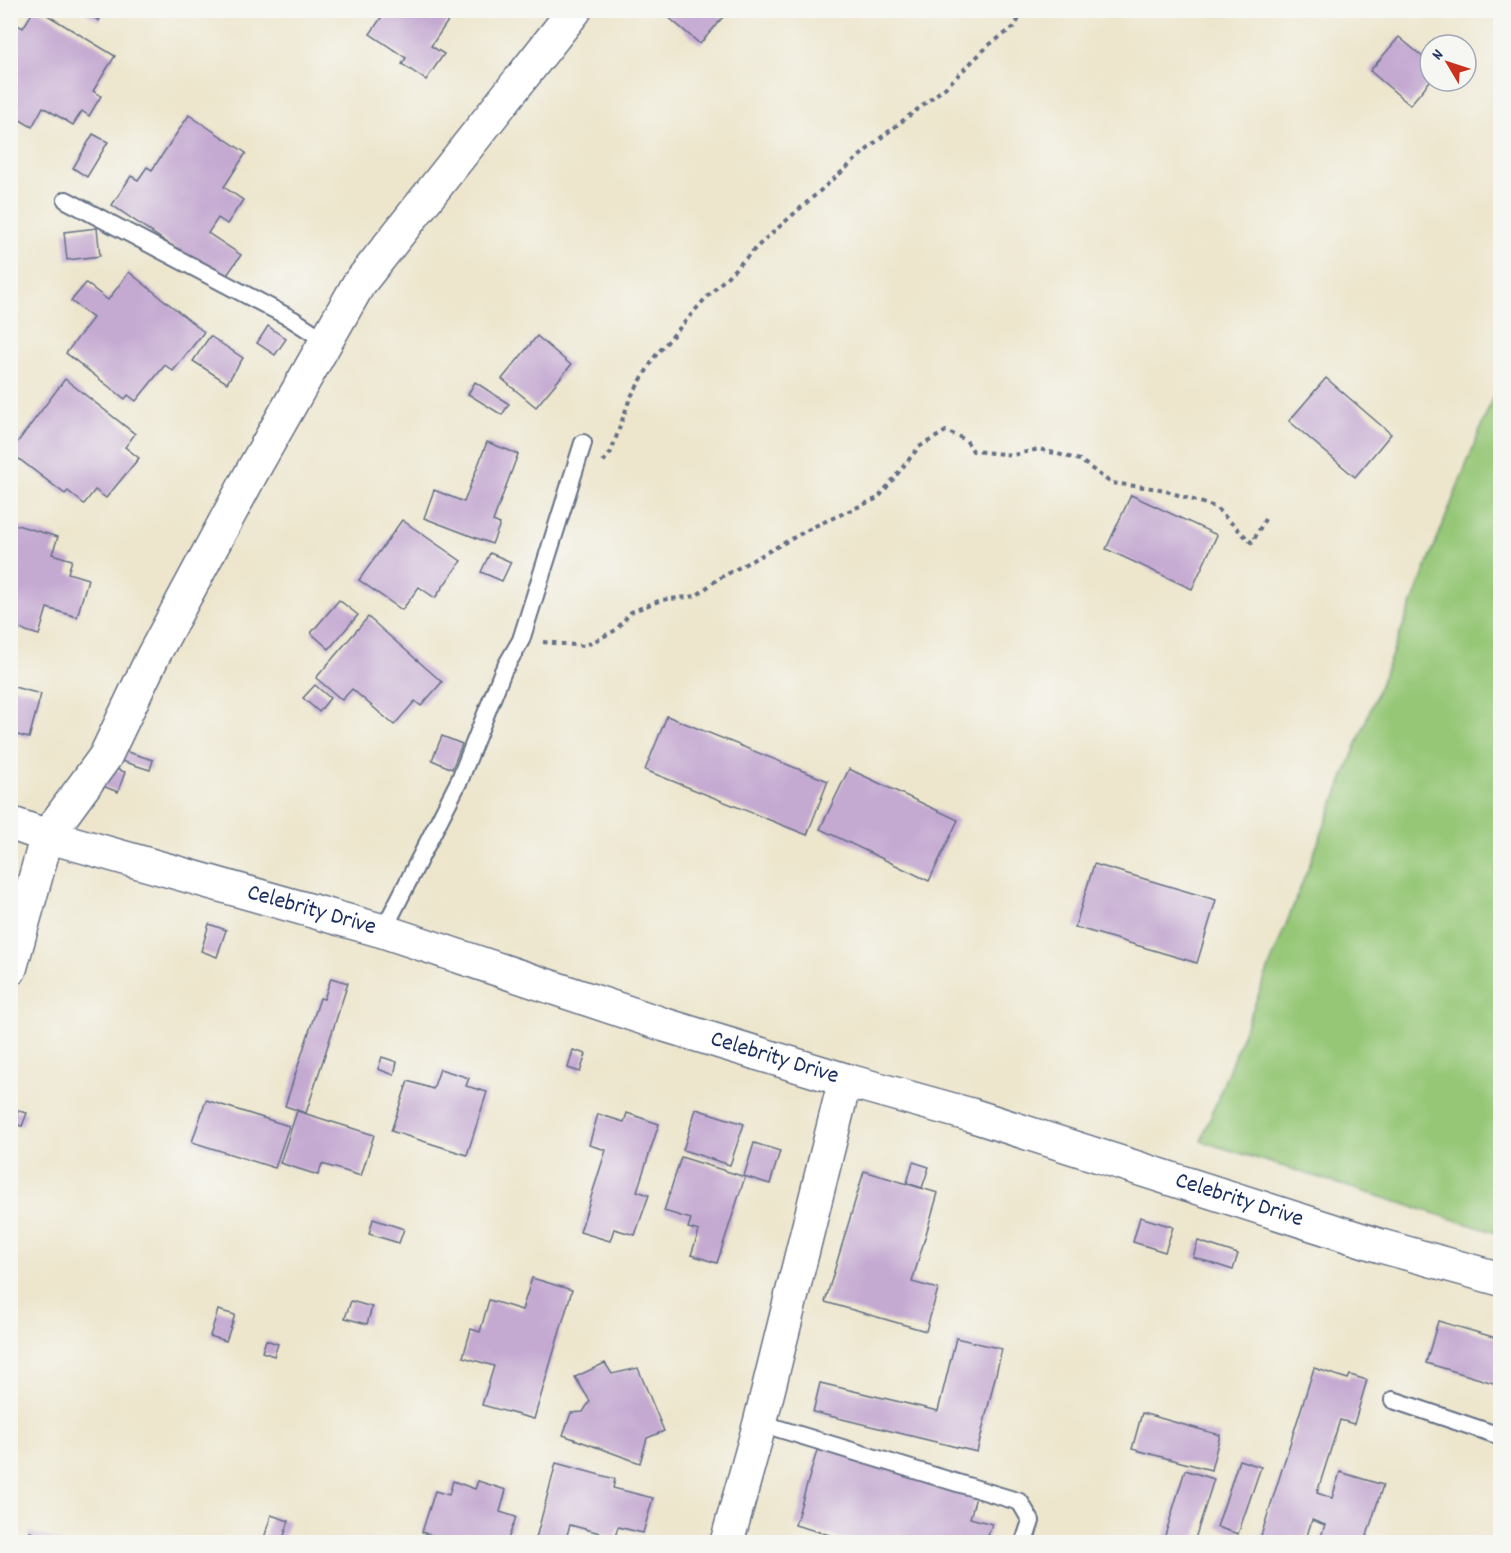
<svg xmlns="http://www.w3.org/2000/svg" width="1511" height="1553" viewBox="0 0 1511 1553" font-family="Dekko,sans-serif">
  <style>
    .green { fill: #96c777; stroke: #587b6a; stroke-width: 1.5 }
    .building { fill: #c4a9d1 }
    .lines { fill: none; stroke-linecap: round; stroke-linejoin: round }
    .service-casing { stroke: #646f85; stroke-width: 20 }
    .minor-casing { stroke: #646f85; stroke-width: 36 }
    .path { stroke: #646f85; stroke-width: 4; stroke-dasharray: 4.5 4.5; stroke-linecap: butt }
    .service { stroke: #fff; stroke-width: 16 }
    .minor { stroke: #fff; stroke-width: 33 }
    .labels { text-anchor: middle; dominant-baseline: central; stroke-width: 6; stroke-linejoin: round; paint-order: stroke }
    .street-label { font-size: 24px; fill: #1b2f5e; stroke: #f6f6f2 }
  </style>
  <rect width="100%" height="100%" fill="#f6f6f2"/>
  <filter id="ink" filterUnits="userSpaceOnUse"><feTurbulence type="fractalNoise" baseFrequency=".0167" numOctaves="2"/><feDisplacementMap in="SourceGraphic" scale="12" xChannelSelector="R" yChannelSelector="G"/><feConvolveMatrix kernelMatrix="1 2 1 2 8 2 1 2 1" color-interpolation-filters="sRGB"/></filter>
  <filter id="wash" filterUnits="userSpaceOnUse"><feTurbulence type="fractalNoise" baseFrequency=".008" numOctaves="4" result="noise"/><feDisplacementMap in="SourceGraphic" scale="24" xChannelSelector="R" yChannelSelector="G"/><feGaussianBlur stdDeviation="1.35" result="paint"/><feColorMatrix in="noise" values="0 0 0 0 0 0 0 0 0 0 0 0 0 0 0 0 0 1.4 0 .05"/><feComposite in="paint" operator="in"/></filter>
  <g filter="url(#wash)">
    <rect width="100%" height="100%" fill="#ede6cd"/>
    <path class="green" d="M1500 379V1234L1201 1141Z"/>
    <g id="blocks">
      <g class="building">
        <path d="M34 10H39L115 56 93 91 101 96 89 116 82 111 73 125 43 107 32 127 10 114V21L23 28Z"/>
        <path d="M82 10H105L99 21Z"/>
        <path d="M370 10H433L448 21 431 46 444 54 426 80 402 64 406 58 370 34 381 18Z"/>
        <path d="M660 10 701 12 729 10 700 44Z"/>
        <path d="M1399 37 1430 63V81L1410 105 1370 71Z"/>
        <path d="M189 115 246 153 224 187 243 200 227 224 218 218 208 233 241 255 223 281 112 205 131 176 138 180 147 167 152 170Z"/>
        <path d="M93 134 108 142 87 177 73 168Z"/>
        <path d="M97 228 100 256 67 260 64 232Z"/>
        <path d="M129 272 204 332 173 371 165 365 136 401 128 395 125 399 66 353 93 318 71 301 86 283 108 300Z"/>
        <path d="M268 326 286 339 275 355 257 343Z"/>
        <path d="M210 336 243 358 227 383 193 361Z"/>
        <path d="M537 336 571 365 536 407 502 379Z"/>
        <path d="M1326 378 1391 434 1355 477 1289 421Z"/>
        <path d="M65 379 135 434 125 447 139 458 106 498 95 490 84 504 68 491 65 494 10 452Z"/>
        <path d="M475 382 509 404 502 415 468 394Z"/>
        <path d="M487 442 518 454 493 521 500 524 492 544 424 518 434 490 464 502Z"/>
        <path d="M1131 495 1217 535 1192 589 1106 549Z"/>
        <path d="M402 520 461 561 435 598 419 587 402 610 359 580Z"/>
        <path d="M10 523 58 537 52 554 72 560 68 573 88 579 77 617 47 608 39 635 10 626Z"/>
        <path d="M490 553 511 562 502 581 481 572Z"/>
        <path d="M339 600 358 615 329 649 311 633Z"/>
        <path d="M368 617 442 682 421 706 415 701 394 725 352 689 342 700 316 678Z"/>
        <path d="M315 685 330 698 319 712 303 698Z"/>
        <path d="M10 686 41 694 29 738 10 733Z"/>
        <path d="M667 716 828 781 807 835 645 770Z"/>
        <path d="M442 736 462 744 452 769 432 760Z"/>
        <path d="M115 748 153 760 150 770 112 758Z"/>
        <path d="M106 766 125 772 118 792 100 785Z"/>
        <path d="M849 769 958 820 929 881 820 829Z"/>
        <path d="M1094 864 1216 900 1197 963 1075 927Z"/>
        <path d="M10 879 18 882 11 903H10Z"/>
        <path d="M209 924 226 930 217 957 201 951Z"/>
        <path d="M331 978 348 983 306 1113 285 1106 320 998 324 999Z"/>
        <path d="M573 1050 586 1054 580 1072 568 1068Z"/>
        <path d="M382 1057 397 1062 394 1075 378 1069Z"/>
        <path d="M440 1069 469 1078 466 1086 487 1092 467 1155 391 1131 408 1081 433 1089Z"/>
        <path d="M206 1100 289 1126 275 1168 192 1142Z"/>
        <path d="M696 1109 744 1124 730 1165 683 1150Z"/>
        <path d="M14 1110 27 1113 22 1126 10 1123Z"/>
        <path d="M297 1111 374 1135 361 1176 322 1164 318 1175 280 1163Z"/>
        <path d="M627 1113 659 1124 637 1191 649 1195 635 1235 614 1229 610 1241 580 1232 606 1150 589 1145 598 1114 624 1122Z"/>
        <path d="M754 1143 780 1151 770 1184 744 1176Z"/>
        <path d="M681 1157 745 1177 717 1263 691 1255 699 1231 688 1228 691 1219 664 1211Z"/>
        <path d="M913 1162 929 1167 922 1188 907 1183Z"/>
        <path d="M864 1171 938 1193 912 1282 938 1289 926 1331 825 1302Z"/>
        <path d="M1140 1217 1173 1227 1165 1252 1133 1242Z"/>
        <path d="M373 1219 404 1229 399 1243 369 1234Z"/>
        <path d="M1198 1241 1238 1254 1233 1270 1193 1257Z"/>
        <path d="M532 1278 572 1290 534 1419 482 1405 494 1366 463 1357 471 1329 480 1332 489 1300 522 1310Z"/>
        <path d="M351 1301 372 1307 367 1324 345 1318Z"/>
        <path d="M218 1310 235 1315 226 1341 210 1336Z"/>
        <path d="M1438 1321 1500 1339V1385L1426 1363Z"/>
        <path d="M956 1338 1002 1349 977 1452 813 1412 820 1383 938 1411Z"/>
        <path d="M266 1340 278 1344 274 1356 262 1352Z"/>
        <path d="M605 1363 612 1374 638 1368 664 1431 647 1438 640 1463 563 1435 571 1413 583 1412 590 1401 575 1377Z"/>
        <path d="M1314 1368 1348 1379 1350 1375 1367 1380 1354 1424 1340 1420 1317 1493 1332 1498 1340 1472 1383 1485 1365 1542H1319L1325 1525 1312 1520 1305 1542H1259Z"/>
        <path d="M1142 1413 1220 1435 1211 1470 1132 1449Z"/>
        <path d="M819 1444 978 1490 970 1518 992 1524 986 1542 964 1540 963 1542H854L795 1525Z"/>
        <path d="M1239 1460 1261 1467 1238 1534 1217 1527Z"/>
        <path d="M556 1463 615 1479 613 1488 653 1498 643 1533 618 1527 615 1537 570 1525 565 1542H535Z"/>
        <path d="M1185 1470 1214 1479 1194 1542H1163Z"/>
        <path d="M453 1481 475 1489 478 1481 506 1490 500 1512 516 1517 507 1542H446L447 1540 422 1532 435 1491 449 1495Z"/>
        <path d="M271 1515 289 1521 282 1542H263Z"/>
        <path d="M30 1532 63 1542H27Z"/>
      </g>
    </g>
  </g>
  <g filter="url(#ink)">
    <use href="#blocks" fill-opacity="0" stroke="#646f85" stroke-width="1.5"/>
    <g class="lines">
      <defs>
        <g id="service">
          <path d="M66 200 292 319 326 341"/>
          <path d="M383 931 460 779 503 671 521 640 583 443"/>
          <path d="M1393 1400 1500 1436"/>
          <path d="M760 1423 1020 1502 1031 1521 1024 1542"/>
        </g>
        <g id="minor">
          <path id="s1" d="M10 823 47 836 383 931 665 1025 845 1080 971 1115 1381 1246 1500 1279"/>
          <path d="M10 969 47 836 105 757 153 656 253 470 358 285 575 10"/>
          <path d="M727 1542 760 1423 845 1080"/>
        </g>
      </defs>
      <use href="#service" class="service-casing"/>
      <use href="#minor" class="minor-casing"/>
      <g class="path">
        <path d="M603 462 611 452 630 398 656 355 704 300 763 241 878 140 946 87 989 45 1014 27 1024 10"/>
        <path d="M543 642 585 646 616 630 631 612 661 600 696 596 718 579 815 526 878 498 919 447 946 431 966 440 973 451 1013 455 1039 449 1080 460 1111 483 1160 489 1215 507 1252 543 1265 519"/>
      </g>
      <use href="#service" class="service"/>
      <use href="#minor" class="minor"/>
    </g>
  </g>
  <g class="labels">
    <g class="street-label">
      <text stroke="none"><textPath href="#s1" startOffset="314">Celebrity Drive</textPath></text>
      <text stroke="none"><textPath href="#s1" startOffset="800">Celebrity Drive</textPath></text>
      <text stroke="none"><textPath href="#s1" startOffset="1286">Celebrity Drive</textPath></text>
    </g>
  </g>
  <rect width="1511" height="1553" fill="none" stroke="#f6f6f2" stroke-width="36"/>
  <g transform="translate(1448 63) rotate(309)"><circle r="28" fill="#f6f6f2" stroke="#9ea6b7" stroke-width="1.5"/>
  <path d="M0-4.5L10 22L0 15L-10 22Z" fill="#c8321e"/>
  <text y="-9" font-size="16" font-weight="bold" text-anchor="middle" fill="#1b2f5e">N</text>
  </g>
</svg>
